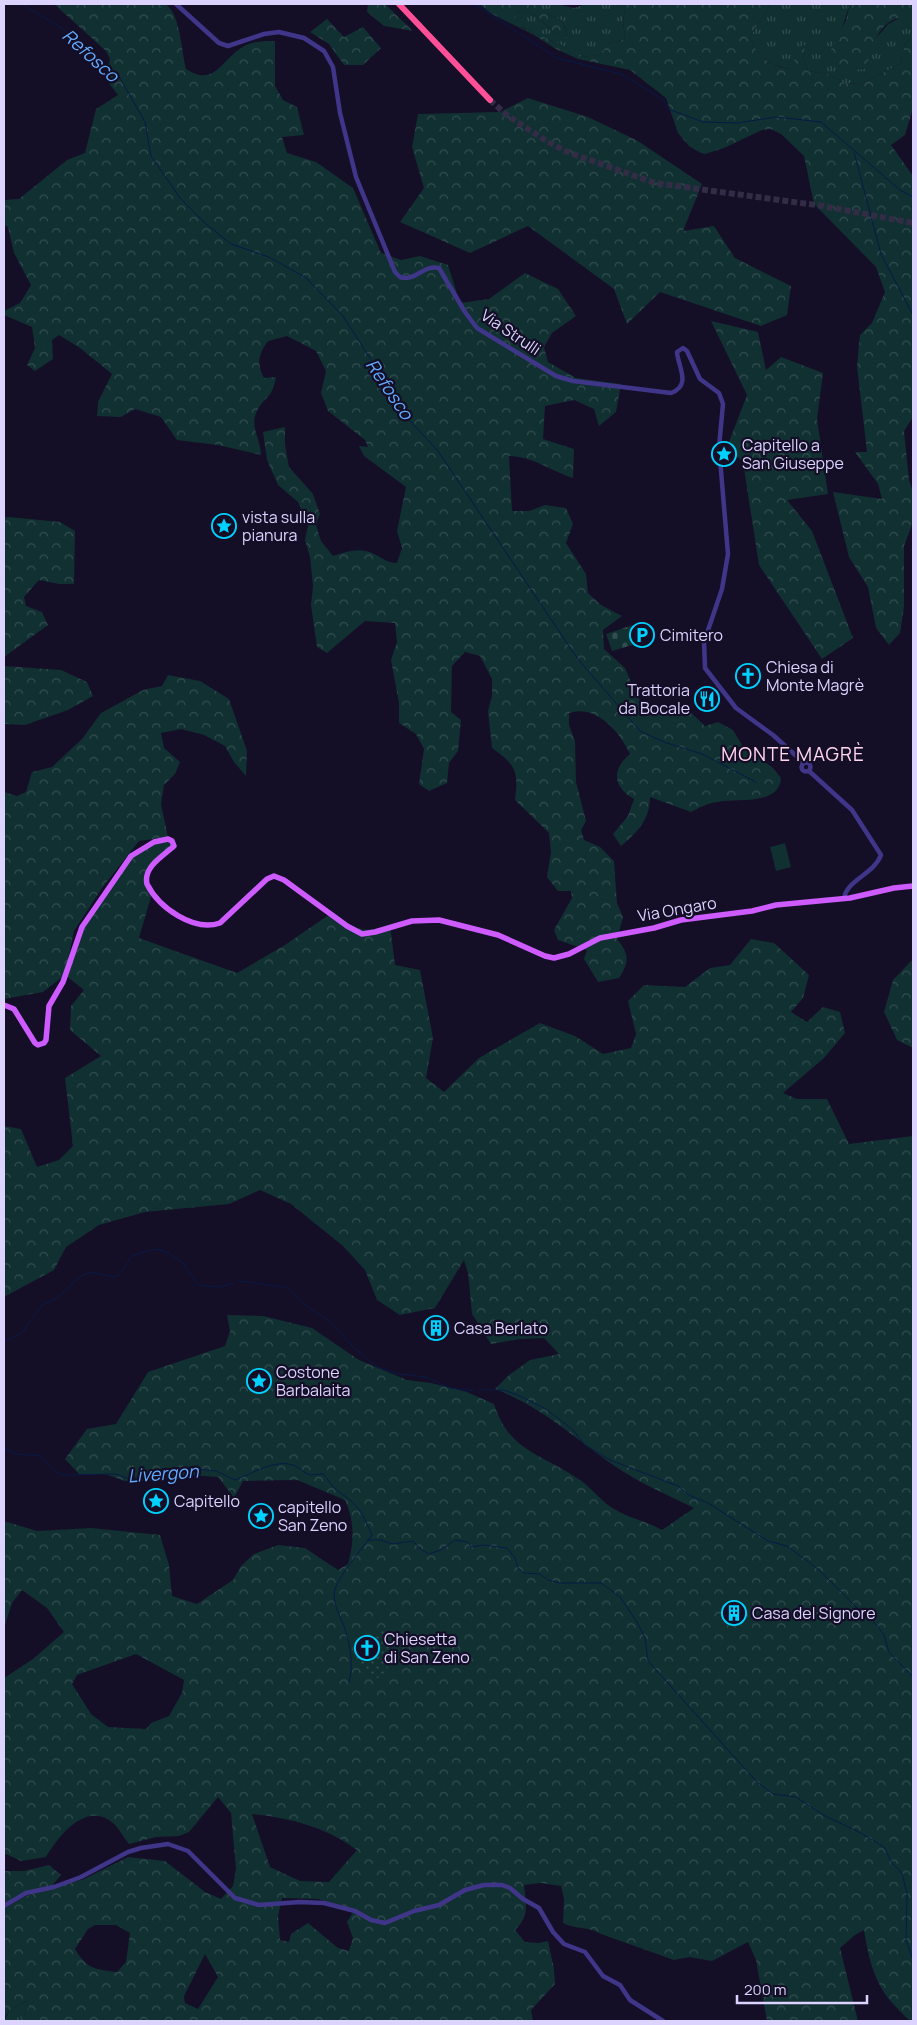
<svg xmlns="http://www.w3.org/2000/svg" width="917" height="2025" viewBox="0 0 917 2025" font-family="Manrope,sans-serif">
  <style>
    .grass { fill: url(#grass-tufts) }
    .forest { fill: url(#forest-crowns); fill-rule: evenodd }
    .cemetery { fill: url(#cemetery-stones) }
    .park { fill: url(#park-dots) }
    .pitch { fill: #113032 }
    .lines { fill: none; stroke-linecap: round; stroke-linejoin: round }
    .stream { stroke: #071a47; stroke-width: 1 }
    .highway-tunnel { stroke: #322c47; stroke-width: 6; stroke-dasharray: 6 3; stroke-linecap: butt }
    .minor { stroke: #403689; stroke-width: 4.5 }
    .major { stroke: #ce5bff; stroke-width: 5.5 }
    .highway { stroke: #ff4f96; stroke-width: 6 }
    .labels { text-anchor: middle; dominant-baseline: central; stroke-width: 4.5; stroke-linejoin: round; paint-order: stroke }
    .street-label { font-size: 16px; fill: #dcd4ff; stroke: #140e27 }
    .poi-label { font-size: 16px; fill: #dcd4ff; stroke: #140e27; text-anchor: start }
    .water-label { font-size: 18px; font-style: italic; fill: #62abff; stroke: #140e27 }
    .quarter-label { font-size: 19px; letter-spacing: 1px; fill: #ffd6ed; stroke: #140e27 }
  </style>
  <defs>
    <pattern id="grass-tufts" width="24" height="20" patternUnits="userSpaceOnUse" patternTransform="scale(1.25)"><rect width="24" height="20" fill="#113032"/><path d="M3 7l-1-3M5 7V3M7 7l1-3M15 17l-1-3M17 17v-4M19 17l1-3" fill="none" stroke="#334d51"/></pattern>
    <pattern id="forest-crowns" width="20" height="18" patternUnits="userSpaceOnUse" patternTransform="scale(1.25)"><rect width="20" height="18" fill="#113032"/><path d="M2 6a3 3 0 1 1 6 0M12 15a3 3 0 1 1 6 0" fill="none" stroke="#334d51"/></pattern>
    <pattern id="cemetery-stones" width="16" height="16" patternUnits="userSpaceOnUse" patternTransform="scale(1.25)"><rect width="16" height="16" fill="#113032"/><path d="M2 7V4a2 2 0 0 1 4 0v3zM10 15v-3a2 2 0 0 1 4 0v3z" fill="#334d51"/></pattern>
    <pattern id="park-dots" width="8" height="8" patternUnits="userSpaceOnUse" patternTransform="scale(1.25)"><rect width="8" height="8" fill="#113032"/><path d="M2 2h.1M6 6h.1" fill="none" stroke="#334d51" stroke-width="1.8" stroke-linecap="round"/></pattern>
  </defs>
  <rect width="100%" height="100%" fill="#140e27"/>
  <g class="grass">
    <path d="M537 4H557L574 8 586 4H618L625 10 623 21 625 39 610 43 599 55 578 57C568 43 532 36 519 24L515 17 517 12C538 5 546 36 567 37L563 21 546 13Z"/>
    <path d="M768 4H850L841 31 865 69 874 41 888 24 900 18 913 17V37L905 43 901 63 862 84 845 83 828 74 808 71 803 57 805 54 804 44 791 69C771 67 756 56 750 37L769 7Z"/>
    <path d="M26 2001 29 2007 19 2021H4L9 2011Z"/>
  </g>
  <g class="forest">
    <path d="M54 4H166C181 17 181 49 186 69 214 87 220 62 241 48 252 41 262 41 275 41V86L283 100 297 107 304 135 282 137 287 153 316 162 353 188 381 253 401 260 420 256 448 265 460 303 489 299 525 273 558 289 576 316 552 333 544 347 548 362 576 378 621 384 616 412 599 426 594 409 574 400 545 406 543 439 574 449 573 478C548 470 535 457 509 456L512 511H529L545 505 566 508 573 524 566 543 586 574 588 593 601 605 622 616 603 630 604 649 625 668 637 696 646 709C661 708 674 712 689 711L705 726 718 722 733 730 742 745 773 768 781 778C779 806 738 798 717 802 708 803 699 808 691 812L650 797C650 819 638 832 621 846L613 834 628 816 634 799C613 787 611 770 630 754 620 732 596 704 569 713V725L575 741 576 782 586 821 581 830 584 840 600 847 614 861 617 903 623 917 617 939C629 954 630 961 619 978L598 982 584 959 587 950 558 940 554 930 572 898 571 891H558L547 877 551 852 549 833 515 800C519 770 515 765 492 748L488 711 492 696V679L480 656 465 652 452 666 451 712 461 720 458 751 449 763 447 783 429 791 419 784 424 749 416 734 399 723V703L391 660 397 642 395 623 365 621 327 653 317 647 311 605 313 586 310 557 305 540 308 526 298 502 278 485 267 460 263 432 285 427V445L289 467 313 494 320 514 316 525 321 541 333 556C345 552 359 547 372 553 381 557 387 563 397 563L402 548 397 531 406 487 364 456 359 446 368 447 365 440 328 411 321 393 326 371 316 351 287 336 268 341C259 353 256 364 264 378L276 377C272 400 265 395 257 411 249 426 261 440 261 455L218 445 177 440 161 417 135 409 121 417 97 416 98 402 112 374 80 348 59 335 52 340 53 359 35 371 27 365 35 348 32 327 4 315V311L20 303 31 285 14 253 8 227 4 225V200L19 199 67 160 85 153 96 109 118 95 105 78 110 59 106 51Z"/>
    <path d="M368 4H385L413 31 384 26 367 12Z"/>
    <path d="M479 4 539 5 546 13 563 21 567 38C547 35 537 5 517 12L515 18 523 28 575 51 578 57 599 55 610 43 625 39 623 21 625 10 618 4H604H768L769 7 750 37C756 56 772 68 791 69L799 48 804 43 805 54 803 57 808 71 828 74 845 83 862 84 901 63 905 43 913 37V108L905 135 891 145 913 176V417L904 431 909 480 913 492V522L904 546V607L900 633 889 645 876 628 868 587 849 557 833 492 882 499 878 484 855 452H867L857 366 860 335 872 323 885 292 876 267 814 204 804 156 781 134 771 129 762 130 724 148 705 154 701 153 689 146 678 133 666 98 630 70 578 59 556 49 534 35 492 14Z"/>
    <path d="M850 4H913V17C907 19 899 17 893 20 874 29 873 53 865 69L854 70 834 64 828 56 846 20Z"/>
    <path d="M327 19 344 37 363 27 381 48 363 65H344L329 44 310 32Z"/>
    <path d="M528 98 588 117 638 141 702 184 683 231 714 226 735 258 791 286 787 315 761 326 660 292 627 324 614 289 528 226 470 253 400 222 424 188 412 147 418 114 500 112Z"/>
    <path d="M711 321 758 332 766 370 781 357 823 373 817 419 828 494 787 500 812 531 853 638 822 659 759 565 743 462 727 447 747 395Z"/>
    <path d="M9 517 60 522 75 531 74 584H59L39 580 24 597 26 606 42 612 48 625 4 657V518Z"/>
    <path d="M4 666 61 670 87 682 93 696 68 710 25 725 4 724Z"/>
    <path d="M168 675 200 681 229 699 247 751 246 776 234 762 225 746 204 735 181 729 161 733 164 748 180 762 175 774 164 785 161 804 168 837 139 841 102 888 74 931 67 965 75 942 131 856 154 842 167 841 171 844V849C156 860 141 874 152 893L139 938 237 973 285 945 333 912C356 930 361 934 390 925L395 965 420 970 433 1038 426 1078 444 1092 479 1058 540 1023 575 1036 603 1054 631 1048 636 1034 628 1001 644 985 685 987 710 968 730 965 751 939 774 943 809 975 803 998 791 1012 807 1022 823 1007 840 1012 845 1033 824 1058 783 1093 797 1099H827L849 1144 913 1136V2021C907 2020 903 2014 898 2009 875 1987 869 1961 864 1930L855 1935 840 1948 858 2021H767L756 1960 748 1942 712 1961 689 1957 674 1960 601 1934C587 1926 578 1930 563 1923L564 1899 561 1886 541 1883 524 1885C526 1904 530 1916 515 1930L525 1942 539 1943 548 1941 554 1969 555 1984 531 2010 533 2021H19L29 2007 26 2001 9 2011 4 2018V1909L26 1896 84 1879 128 1857 165 1861 205 1892 221 1899 233 1886 236 1869 231 1813 218 1797 189 1832 179 1836 156 1837 129 1844C123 1837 117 1824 109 1820 83 1804 58 1837 46 1857L21 1861 6 1854 4 1856V1678L33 1659 64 1632 47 1608 22 1590 12 1603 4 1628V1521L37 1531 91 1528 160 1535 169 1565 172 1596 197 1604 233 1580 241 1566 254 1554 278 1545 305 1548 338 1570 348 1564C354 1543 355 1521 345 1500L297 1480 243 1481 234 1498 218 1477 188 1475 148 1481H125L105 1474H79L65 1459 87 1429 116 1424 148 1372 225 1346 230 1331 227 1315 263 1316 312 1328 359 1360 407 1380 431 1383 467 1392 494 1404C509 1452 543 1454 580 1480 593 1489 602 1503 616 1510 630 1519 647 1521 662 1530L694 1508C666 1494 643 1485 616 1467 574 1438 544 1408 495 1389L509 1375 530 1360 559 1354 544 1338 520 1339 491 1344 472 1314 468 1273 464 1260 435 1308 400 1315 377 1300 365 1270 343 1246 291 1204 260 1190 229 1204 145 1212 99 1225 66 1247 54 1270 4 1297V1126L21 1129 37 1167 59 1160 73 1146 65 1078 101 1056 70 1030 71 1006 84 990 65 975 43 992 4 999V792L17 796 26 792 32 772 52 767 82 739 101 713 143 690 162 686ZM136 1654 184 1680 182 1693 169 1716 151 1723 146 1729 108 1727 91 1714 72 1684 77 1675ZM252 1814C288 1817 328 1828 357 1850L329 1882 300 1881 270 1867ZM282 1898 318 1899 355 1909 347 1922 353 1938 349 1951 338 1948 308 1923 291 1934 289 1942 280 1940 278 1916ZM95 1925H116L130 1933 126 1962 117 1972C94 1969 87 1969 75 1949L88 1929ZM205 1954 218 1977 198 2009 185 2003 184 1996Z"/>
    <path d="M913 959V1048L897 1040 884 1012 893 980Z"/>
    <path d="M49 1865 61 1875 50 1888 25 1894 4 1904V1871H24Z"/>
  </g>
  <path class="cemetery" d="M633 625 639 643 612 651 606 634Z"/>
  <path class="park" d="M382 1630 395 1632C394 1648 387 1660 387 1675L379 1678 363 1674 366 1667 355 1660V1650Z"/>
  <path class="pitch" d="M785 843 791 867 776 871 770 847Z"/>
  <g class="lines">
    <g class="stream">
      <path d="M22 4 63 29 120 78 145 122 151 156 180 198 205 223 231 244 269 257 306 278 343 316 375 366 399 409 438 451 577 658 640 731 664 742 702 754 756 782"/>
      <path d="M475 4 557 58 621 74 664 100 668 109 703 122 737 123 776 117 821 122 900 190 913 197"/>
      <path d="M854 152 881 254 913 315"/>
      <path d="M239 1281 286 1287 308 1307 329 1321 354 1348 377 1367 399 1374 426 1377 450 1388 474 1391"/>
      <path d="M4 1342 23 1332 41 1306 57 1298 81 1276 90 1272 115 1277 119 1275 132 1256 141 1253 157 1249 169 1253 183 1263 198 1285 219 1287 234 1283"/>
      <path d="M479 1390H504L520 1396 546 1409 573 1430 585 1445 610 1460 678 1486 689 1495 708 1503 768 1541 787 1546 818 1569 856 1607 867 1613 884 1635 889 1652 913 1677"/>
      <path d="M4 1448 16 1454 41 1456 53 1470 63 1475 116 1474 130 1479 163 1469 188 1468 216 1471 235 1480C252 1474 274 1459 293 1465 299 1467 304 1473 310 1475L323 1474C328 1479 333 1488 339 1492 358 1504 363 1514 372 1535 363 1547 339 1576 335 1589 331 1602 341 1617 345 1629 350 1646 354 1664 349 1682"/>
      <path d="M368 1540H381L392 1544 413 1541 420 1549 429 1554 443 1549 455 1540 468 1542 471 1547 484 1545 507 1548 515 1558 518 1568 524 1573 540 1574 548 1580 559 1583H601L620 1597 637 1622 645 1638 648 1661 756 1781 773 1794 796 1797 825 1816 861 1833 884 1847 892 1863 902 1873 907 1894 906 1940 913 1960"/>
    </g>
    <path class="highway-tunnel" d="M490 100 508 116 548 142 570 153 655 183 823 206 913 223"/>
    <g class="minor">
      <path d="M176 4 219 43 228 46 264 34 279 32 304 38 324 51 333 67 340 113 356 177 395 272 400 277C415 282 424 264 439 268L465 312 477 328 556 376 573 381 671 393C692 385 678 367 677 352L683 348 687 351 700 379 719 393 723 404 719 447 728 554 722 589 704 642 705 668 736 708 773 735 804 763"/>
      <circle cx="806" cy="767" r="4.5"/>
      <path d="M809 771 852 810 881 855C874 874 847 880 844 898"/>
      <path d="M4 1906 26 1893 54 1887 81 1877 128 1852 141 1848 168 1844 188 1851 235 1898 259 1905 300 1902 324 1903 355 1911 371 1920 385 1923 414 1911 439 1905 465 1890 484 1885H502L510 1888 523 1899 539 1908 553 1932 564 1944 585 1952 603 1976 620 1985 630 2000 663 2021"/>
    </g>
    <path class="major" d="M4 1005 14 1009 35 1043 38 1045 44 1043 46 1040 49 1006 63 982 82 927 131 856 154 842 168 839 172 841 174 846C163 856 143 867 147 884 159 908 194 932 220 923L267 879 274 876 284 880 347 926 362 934 375 932 412 921 439 920 498 935 545 956 554 958 569 954 600 938 654 928 681 920 752 911 776 905 850 898 894 888 913 886"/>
    <path class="highway" d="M399 4 490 100"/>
  </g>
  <defs>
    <symbol id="sight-ring" viewBox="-11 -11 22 22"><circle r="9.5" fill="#140e27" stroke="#00d2ff" stroke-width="1.5"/><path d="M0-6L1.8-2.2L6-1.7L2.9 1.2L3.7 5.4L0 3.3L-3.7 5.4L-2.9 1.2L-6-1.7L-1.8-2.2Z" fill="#00d2ff"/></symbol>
    <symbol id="parking-ring" viewBox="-11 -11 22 22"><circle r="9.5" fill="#140e27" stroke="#00d2ff" stroke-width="1.5"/><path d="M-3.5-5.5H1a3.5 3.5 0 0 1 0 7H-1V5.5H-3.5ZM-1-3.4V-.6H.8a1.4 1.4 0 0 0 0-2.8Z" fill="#00d2ff"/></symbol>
    <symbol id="church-ring" viewBox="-11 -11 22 22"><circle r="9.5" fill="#140e27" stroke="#00d2ff" stroke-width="1.5"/><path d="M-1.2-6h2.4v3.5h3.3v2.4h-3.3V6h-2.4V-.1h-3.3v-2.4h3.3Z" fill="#00d2ff"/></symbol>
    <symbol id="restaurant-ring" viewBox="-11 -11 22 22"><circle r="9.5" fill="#140e27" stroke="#00d2ff" stroke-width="1.5"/><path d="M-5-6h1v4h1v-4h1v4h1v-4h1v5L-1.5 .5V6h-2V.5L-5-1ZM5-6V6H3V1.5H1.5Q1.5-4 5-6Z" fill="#00d2ff"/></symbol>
    <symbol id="building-ring" viewBox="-11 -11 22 22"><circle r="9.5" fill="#140e27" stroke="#00d2ff" stroke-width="1.5"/><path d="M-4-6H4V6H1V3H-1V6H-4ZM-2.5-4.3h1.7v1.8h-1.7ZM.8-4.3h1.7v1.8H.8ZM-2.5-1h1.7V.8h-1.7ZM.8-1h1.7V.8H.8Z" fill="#00d2ff"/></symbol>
  </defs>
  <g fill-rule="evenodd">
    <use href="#sight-ring" x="710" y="440" width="28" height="28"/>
    <use href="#sight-ring" x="210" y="512" width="28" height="28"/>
    <use href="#parking-ring" x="628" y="621" width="28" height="28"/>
    <use href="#church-ring" x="734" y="662" width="28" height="28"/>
    <use href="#restaurant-ring" x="693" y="685" width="28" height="28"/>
    <use href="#building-ring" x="422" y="1314" width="28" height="28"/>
    <use href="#sight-ring" x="245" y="1367" width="28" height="28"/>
    <use href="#sight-ring" x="142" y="1487" width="28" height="28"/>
    <use href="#sight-ring" x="247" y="1502" width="28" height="28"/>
    <use href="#building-ring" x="720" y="1599" width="28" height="28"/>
    <use href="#church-ring" x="353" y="1634" width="28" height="28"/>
  </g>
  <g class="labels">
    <g class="street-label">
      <text transform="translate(511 332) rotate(34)">Via Strulli</text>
      <text transform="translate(677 909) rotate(-10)">Via Ongaro</text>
    </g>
    <g class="poi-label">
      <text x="742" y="445">Capitello a<tspan x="742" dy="18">San Giuseppe</tspan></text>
      <text x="242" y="517">vista sulla<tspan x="242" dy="18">pianura</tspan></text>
      <text x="660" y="635">Cimitero</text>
      <text x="766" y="667">Chiesa di<tspan x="766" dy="18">Monte Magrè</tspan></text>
      <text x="690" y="690" text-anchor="end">Trattoria<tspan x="690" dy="18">da Bocale</tspan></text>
      <text x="454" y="1328">Casa Berlato</text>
      <text x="276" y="1372">Costone<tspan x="276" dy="18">Barbalaita</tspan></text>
      <text x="174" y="1501">Capitello</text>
      <text x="278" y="1507">capitello<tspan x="278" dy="18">San Zeno</tspan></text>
      <text x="752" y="1613">Casa del Signore</text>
      <text x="384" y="1639">Chiesetta<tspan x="384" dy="18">di San Zeno</tspan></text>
    </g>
    <g class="water-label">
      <text transform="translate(91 55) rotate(42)">Refosco</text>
      <text transform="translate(390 389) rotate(56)">Refosco</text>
      <text transform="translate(163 1473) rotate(-4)">Livergon</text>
    </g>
    <g class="quarter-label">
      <text x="793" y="754">MONTE MAGRÈ</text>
    </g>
  </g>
  <rect width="917" height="2025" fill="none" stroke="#dcd4ff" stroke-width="10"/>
  <path d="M737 1995v8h130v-8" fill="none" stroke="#dcd4ff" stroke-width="2.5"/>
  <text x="744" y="1995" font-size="15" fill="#dcd4ff" stroke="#140e27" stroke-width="4" paint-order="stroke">200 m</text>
</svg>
